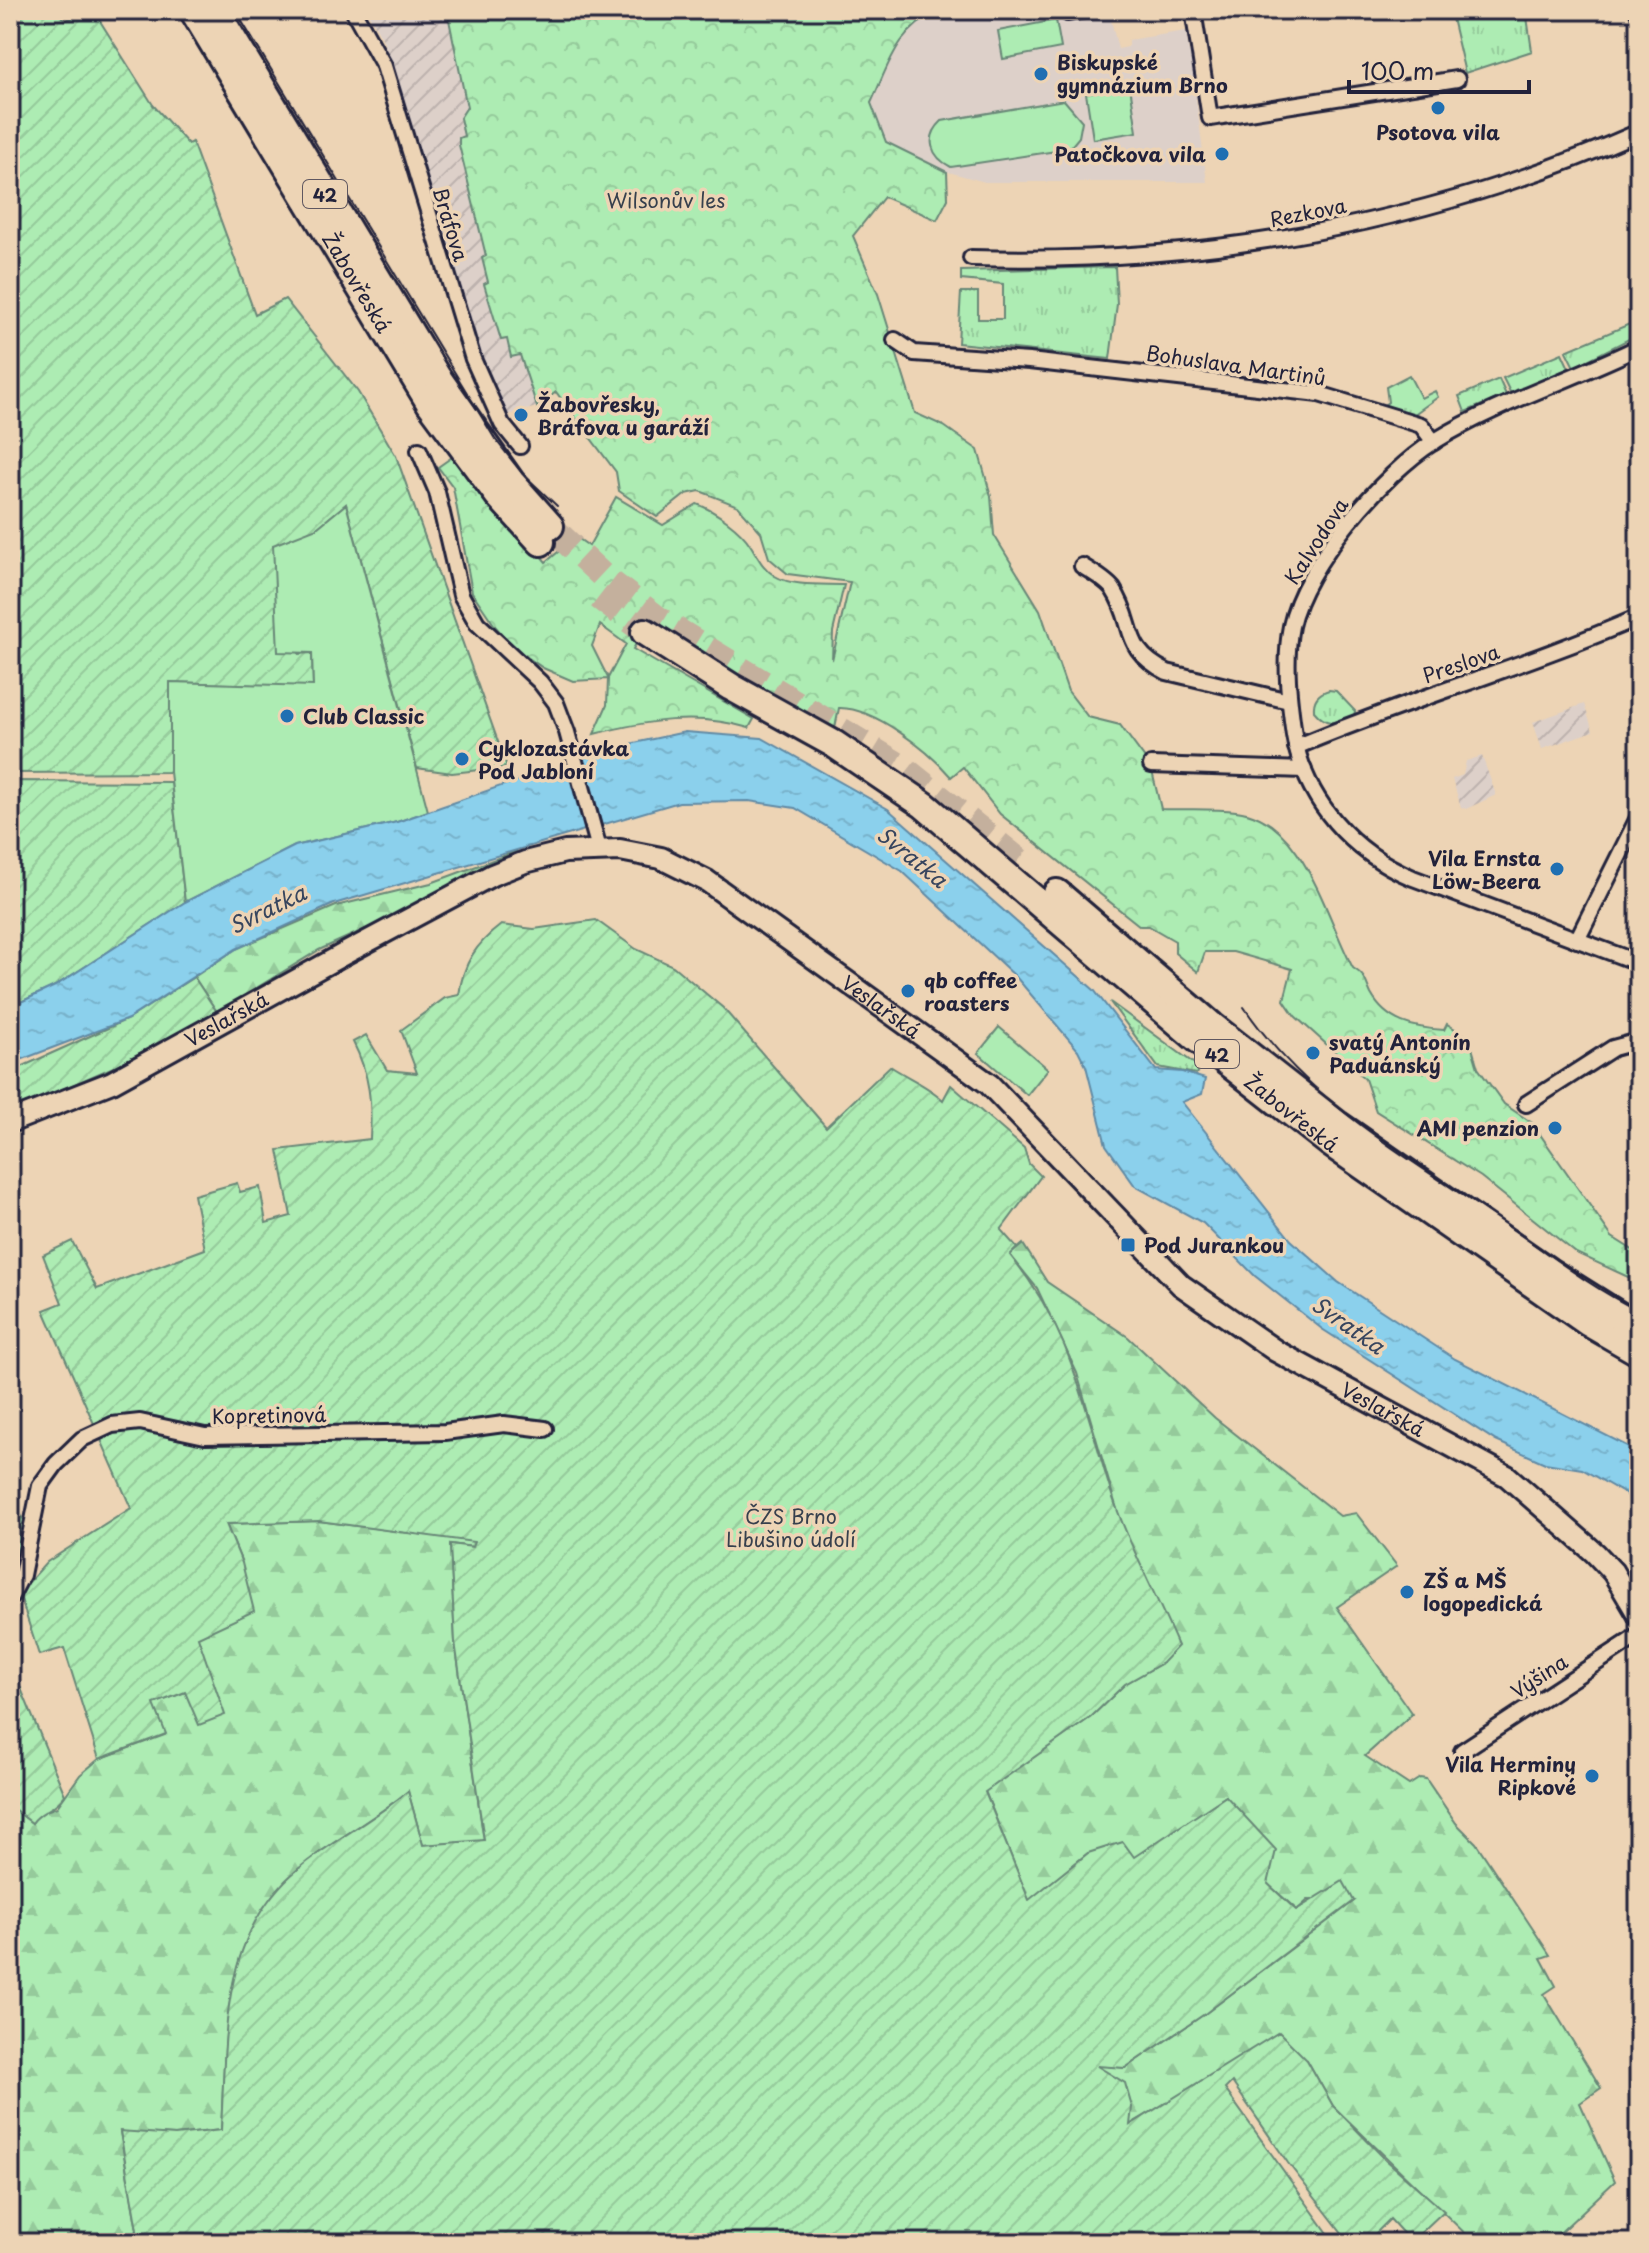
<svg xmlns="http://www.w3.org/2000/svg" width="1649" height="2253" viewBox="0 0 1649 2253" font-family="'Playpen Sans',sans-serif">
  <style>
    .built { fill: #ddd0c9 }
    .industrial { fill: url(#industrial-furrows) }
    .grass { fill: url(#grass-tufts); stroke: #688777; stroke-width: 2 }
    .forest { fill: url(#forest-firs); stroke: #688777; stroke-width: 2 }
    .park { fill: url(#park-crowns); stroke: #688777; stroke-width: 2; fill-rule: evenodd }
    .garden { fill: url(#garden-furrows); stroke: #688777; stroke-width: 2 }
    .pitch { fill: #adecb3; stroke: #688777; stroke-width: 2 }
    .water { fill: url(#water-ripples); stroke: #618aa5; stroke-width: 2 }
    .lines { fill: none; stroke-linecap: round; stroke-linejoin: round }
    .highway-tunnel { stroke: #c4b09d; stroke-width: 26; stroke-dasharray: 26 13; stroke-linecap: butt }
    .street-casing { stroke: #22223b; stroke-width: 20 }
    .secondary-casing { stroke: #22223b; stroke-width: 26 }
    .highway-casing { stroke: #22223b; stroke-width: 32 }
    .street { stroke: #edd4b5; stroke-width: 14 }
    .secondary { stroke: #edd4b5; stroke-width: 20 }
    .highway { stroke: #edd4b5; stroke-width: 26 }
    .tram { stroke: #22223b; stroke-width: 2 }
    .poi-dot { fill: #1f6fb2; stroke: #edd4b5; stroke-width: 3 }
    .labels { text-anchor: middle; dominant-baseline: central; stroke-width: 7; stroke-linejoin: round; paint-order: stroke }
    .shield { fill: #edd4b5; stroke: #5f5760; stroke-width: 2 }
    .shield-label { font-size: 18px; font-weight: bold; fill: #22223b }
    .poi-label { font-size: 20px; font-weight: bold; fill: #22223b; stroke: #edd4b5; text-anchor: start }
    .park-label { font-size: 20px; fill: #37404d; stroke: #edd4b5 }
    .street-label { font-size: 20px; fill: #22223b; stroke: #edd4b5 }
    .water-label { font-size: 22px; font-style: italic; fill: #37455e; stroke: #edd4b5 }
  </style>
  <defs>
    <pattern id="industrial-furrows" width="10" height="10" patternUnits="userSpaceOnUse" patternTransform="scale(2)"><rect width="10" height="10" fill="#ddd0c9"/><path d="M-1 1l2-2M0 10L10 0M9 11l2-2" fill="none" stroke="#bdb2ae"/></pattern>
    <pattern id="grass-tufts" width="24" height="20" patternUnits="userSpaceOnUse" patternTransform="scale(2)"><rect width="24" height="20" fill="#adecb3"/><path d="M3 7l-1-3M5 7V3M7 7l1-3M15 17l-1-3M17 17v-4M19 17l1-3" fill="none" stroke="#95ca9b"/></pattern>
    <pattern id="forest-firs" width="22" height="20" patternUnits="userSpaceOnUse" patternTransform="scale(2)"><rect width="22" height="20" fill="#adecb3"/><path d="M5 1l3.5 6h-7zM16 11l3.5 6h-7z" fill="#95ca9b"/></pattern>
    <pattern id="park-crowns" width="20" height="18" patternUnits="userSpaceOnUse" patternTransform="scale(2)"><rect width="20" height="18" fill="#adecb3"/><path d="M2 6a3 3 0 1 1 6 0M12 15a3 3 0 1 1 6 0" fill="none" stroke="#95ca9b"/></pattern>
    <pattern id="garden-furrows" width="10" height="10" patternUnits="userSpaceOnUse" patternTransform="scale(2)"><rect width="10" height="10" fill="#adecb3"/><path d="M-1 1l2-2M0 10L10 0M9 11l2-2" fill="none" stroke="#95ca9b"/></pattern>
    <pattern id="water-ripples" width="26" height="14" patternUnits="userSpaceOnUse" patternTransform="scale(2)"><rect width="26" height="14" fill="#8bd0ec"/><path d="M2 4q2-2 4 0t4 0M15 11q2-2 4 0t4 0" fill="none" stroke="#78b2cb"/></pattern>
  </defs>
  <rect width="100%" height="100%" fill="#edd4b5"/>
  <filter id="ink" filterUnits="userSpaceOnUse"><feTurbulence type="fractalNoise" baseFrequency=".0125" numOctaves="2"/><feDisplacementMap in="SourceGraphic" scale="16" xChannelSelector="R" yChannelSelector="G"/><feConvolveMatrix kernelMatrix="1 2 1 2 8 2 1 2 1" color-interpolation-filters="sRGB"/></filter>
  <g filter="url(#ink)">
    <path class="built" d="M940 10H1068L1070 19 1109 12 1118 49 1128 47V40L1186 31 1189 52H1194L1201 96 1196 98 1207 182H985L934 168 886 142 871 103 898 43 916 22Z"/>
    <g class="industrial">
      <path d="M366 10H447L467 107 460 118 464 136 459 145 486 256 482 258 488 282 484 284 501 340 507 339 520 355 537 407 493 419 393 68 382 38Z"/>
      <path d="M1584 704 1593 731 1542 749 1533 722Z"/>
      <path d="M1482 756 1496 795 1466 809 1461 807 1452 779 1463 775 1466 761Z"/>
    </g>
    <g class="grass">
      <path d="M1450 10H1526L1532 51 1465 73Z"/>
      <path d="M1115 267 1117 304 1110 359 958 343 961 292H978V319H1003V284L961 280V271Z"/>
      <path d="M1639 320V334L1574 367 1566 351Z"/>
      <path d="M1562 353 1569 368 1511 394 1503 378Z"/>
      <path d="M1409 375 1421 398 1435 391 1438 397 1413 415 1384 405 1388 402 1386 387Z"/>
      <path d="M1499 379 1506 395 1465 412 1459 396Z"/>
      <path d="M1329 690 1336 691 1355 711 1354 717C1336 723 1327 727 1314 711 1313 700 1318 693 1329 690Z"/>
      <path d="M1110 1002 1200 1068 1196 1074 1158 1067Z"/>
    </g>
    <g class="forest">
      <path d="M517 851 388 919 319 950 217 1012 194 977 236 949 336 906 431 883Z"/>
      <path d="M1023 1244 1047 1282 1128 1337 1215 1418 1340 1516 1356 1513 1397 1566 1337 1607 1412 1714 1365 1756 1409 1785 1420 1778 1426 1779 1456 1823 1476 1843 1550 1955 1541 1958 1556 1986 1544 1994 1601 2088 1580 2103 1615 2181 1549 2243H1475L1333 2106 1307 2060 1189 2090 1129 2125 1091 2064 1125 2068 1206 2013 1354 1901 1308 1900 1297 1910 1268 1884 1226 1796 1134 1858 1088 1853 1029 1901 985 1791 1091 1717 1125 1684 1162 1663 1077 1373 1037 1288 1010 1255Z"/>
      <path d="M319 1521 474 1541 473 1547 450 1544 455 1642 484 1841 423 1845 408 1791C371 1823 318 1847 285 1882 220 1948 226 2044 221 2130L175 2135 120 2132 137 2230 134 2243H10V1806L32 1823 38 1814 57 1807 80 1775 99 1759 165 1735 153 1704 186 1692 198 1637 242 1563 226 1524Z"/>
    </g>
    <path class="park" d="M447 10H912L919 13 940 10C896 31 890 62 871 103L886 142 947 172 948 199 937 220 884 197 853 236 878 294 915 413 944 426 978 450 991 496 994 535 1040 610 1068 691 1088 717 1120 725 1151 767 1161 809C1186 810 1212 808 1236 811 1303 818 1326 917 1353 968 1366 976 1365 981 1371 994 1387 1023 1414 1028 1444 1030L1447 1024 1469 1038 1478 1068 1504 1104 1532 1123 1612 1237 1639 1254V1262L1632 1273 1639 1282 1576 1253 1481 1177 1376 1111 1365 1079 1295 1016 1284 1000 1292 969 1233 952H1205L1198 972 1175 953V941L1149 926H1140L1000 814 963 767 951 777C929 751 874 707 839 708L834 733 639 639 633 649 754 719 749 728C697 712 645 721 594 734L607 705 608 679 573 681 543 668 514 648 495 626 472 592 453 487 438 467 455 455 546 562 576 537 589 546 616 497 663 525 697 504C715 511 741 529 751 546 758 557 763 569 775 576 793 587 824 584 844 585L833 632 832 660 850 582 788 574 769 558 761 532 738 506 700 491 686 494 657 517 619 491 616 472 556 392 537 407 520 355 511 357 507 339 501 340 484 284 488 282 482 258 486 256 459 145V138L464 136 460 118 467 107ZM600 625 626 644 608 678 592 646Z"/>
    <g class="garden">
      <path d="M10 10H56L66 20 93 10 153 105 188 144 192 142 255 314 285 299 358 392 396 456 507 767 452 773 417 768 346 504 317 528 299 654 312 653 313 687 170 682V772L10 773Z"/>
      <path d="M10 781 171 782 185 902 55 986 10 1007Z"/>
      <path d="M596 920 636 949 673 966 723 1008 826 1127 890 1066C908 1078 929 1086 943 1100L951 1085 1024 1148 1029 1164 1041 1176 1001 1230 1017 1248 1010 1255C1070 1327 1083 1402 1110 1489 1127 1542 1156 1594 1178 1646L1162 1663 1125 1684 1091 1717 985 1792 1029 1900 1088 1853 1123 1842 1134 1857 1226 1796 1276 1850 1268 1884 1296 1910 1343 1881 1354 1901 1206 2013 1125 2068 1097 2066 1125 2083 1132 2107 1130 2125 1279 2032 1307 2060 1333 2106 1385 2159 1444 2211 1411 2242 1390 2219 1366 2243H1350L1288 2163 1232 2082 1225 2089 1335 2243H134L137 2230 120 2131 175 2135 221 2130C226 2043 219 1949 285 1881 319 1847 371 1823 408 1791L423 1845 484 1840 455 1642 450 1544 472 1547 474 1542 319 1521 226 1524 242 1563 254 1611 198 1637 225 1715 199 1725 185 1692 154 1704 166 1734 99 1759 64 1648 39 1655 19 1593 47 1562 131 1508 44 1310 62 1303 43 1255 72 1241 97 1289 205 1249 194 1195 237 1183 240 1192 260 1187 266 1223 291 1216 278 1150 370 1139C372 1103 370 1075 353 1042L366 1035 387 1070 417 1073 401 1030 445 998 459 995C463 963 476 944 501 925L534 929Z"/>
      <path d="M194 977 217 1012 116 1066 10 1112V1072L128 1019Z"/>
      <path d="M10 1497 28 1527 21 1567 10 1591Z"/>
      <path d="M10 1662 65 1795C55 1810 41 1810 32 1823L10 1806Z"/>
    </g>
    <g class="pitch">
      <path d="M1056 20 1061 48 1003 59 998 31Z"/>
      <path d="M1130 86 1137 132 1093 139 1086 93Z"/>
      <path d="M1064 100 1082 121 1079 137 1069 149 951 167C931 157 924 138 942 121Z"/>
      <path d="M346 504 428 811 397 822 295 846 185 902 170 772V682L313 686 312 653 278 652 273 545 317 528Z"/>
      <path d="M999 1027 1048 1069 1027 1095 978 1053Z"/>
    </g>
    <path class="water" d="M685 732 762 738 888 809 1094 990 1156 1070 1182 1072 1205 1079 1202 1094 1182 1102 1291 1240 1338 1282 1455 1359 1639 1452V1502L1582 1469 1545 1463 1496 1441 1322 1329 1255 1276 1203 1223 1135 1186 1106 1145 1086 1066 1078 1050 1016 977 902 871 795 808 749 801 679 802 334 904 236 949 128 1019 10 1064V1007L55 986 185 902 295 846 397 822 611 748Z"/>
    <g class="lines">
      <g class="highway-tunnel">
        <path d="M554 530 606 579 660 620 903 768 1027 867"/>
        <path d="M599 597 645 632"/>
      </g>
      <defs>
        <g id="street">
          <path d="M353 10 384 66 473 359 502 424 520 446"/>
          <path d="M1193 10 1210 118 1457 79"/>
          <path d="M1637 10 1639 14"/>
          <path d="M1068 13 1086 10"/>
          <path d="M971 258C1200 265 1429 225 1639 132"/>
          <path d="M895 340 914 353 1029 361 1319 394 1421 425 1434 442"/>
          <path d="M1639 347C1572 380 1498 402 1435 441 1382 474 1304 565 1291 626 1284 661 1289 700 1294 735 1305 801 1353 853 1413 878L1639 963"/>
          <path d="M419 450 437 492 461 595 477 623 540 682 556 703 567 732 599 849"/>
          <path d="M1082 566C1092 572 1106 580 1113 589 1137 626 1120 648 1167 672L1289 701"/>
          <path d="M1296 747C1409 699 1527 666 1639 617"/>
          <path d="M1151 765 1304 770"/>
          <path d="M1577 940 1639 816"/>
          <path d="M1526 1104 1613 1048 1639 1041"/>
          <path d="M10 1598 22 1575 40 1486 56 1464 82 1439 112 1425 140 1422 205 1436 445 1432 504 1424 545 1429"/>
          <path d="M1462 1751 1639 1635"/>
        </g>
        <g id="secondary">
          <path id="s1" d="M10 1122 112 1082 344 954 492 875 525 862 565 852 620 850 661 858 707 881 989 1084 1181 1285 1276 1351 1507 1476 1595 1553 1613 1572 1639 1616"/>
        </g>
        <g id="highway">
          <path id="s2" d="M193 10 430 403 498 495 541 542"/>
          <path d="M215 10 437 377 511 482 550 526"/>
          <path id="s3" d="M645 632 731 687 834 744 924 805 1199 1040 1329 1142 1589 1323 1639 1352"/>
          <path d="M1057 893 1212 1026 1338 1125 1548 1271 1639 1328"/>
        </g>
      </defs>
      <use href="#street" class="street-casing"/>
      <use href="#secondary" class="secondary-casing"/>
      <use href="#highway" class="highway-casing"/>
      <use href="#street" class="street"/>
      <use href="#secondary" class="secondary"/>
      <use href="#highway" class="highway"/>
      <g class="tram">
        <path d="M235 10 495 439 521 472 557 506"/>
        <path d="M1244 1007C1306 1100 1405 1155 1495 1217 1542 1249 1588 1286 1639 1311"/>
      </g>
    </g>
  </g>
  <g class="poi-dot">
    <circle cx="1041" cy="74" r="8"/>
    <circle cx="1438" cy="108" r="8"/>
    <circle cx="1222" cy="154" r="8"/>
    <circle cx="521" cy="415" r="8"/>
    <circle cx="287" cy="716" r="8"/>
    <circle cx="462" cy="759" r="8"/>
    <circle cx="1557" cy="869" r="8"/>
    <circle cx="908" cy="991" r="8"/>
    <circle cx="1313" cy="1053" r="8"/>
    <circle cx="1555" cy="1128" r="8"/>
    <rect x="1120" y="1237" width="16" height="16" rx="4"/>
    <circle cx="1407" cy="1592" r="8"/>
    <circle cx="1592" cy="1776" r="8"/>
  </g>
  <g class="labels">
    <g class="shield">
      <rect x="303" y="180" width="44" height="28" rx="6"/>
      <rect x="1195" y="1040" width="44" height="28" rx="6"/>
    </g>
    <g class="shield-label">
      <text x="325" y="194">42</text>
      <text x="1217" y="1054">42</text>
    </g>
    <g class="poi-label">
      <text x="1057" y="62">Biskupské<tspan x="1057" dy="23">gymnázium Brno</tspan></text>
      <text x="1438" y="132" text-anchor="middle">Psotova vila</text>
      <text x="1206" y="154" text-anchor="end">Patočkova vila</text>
      <text x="537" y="404">Žabovřesky,<tspan x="537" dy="23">Bráfova u garáží</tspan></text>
      <text x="303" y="716">Club Classic</text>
      <text x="478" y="748">Cyklozastávka<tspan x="478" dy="23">Pod Jabloní</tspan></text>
      <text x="1541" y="858" text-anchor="end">Vila Ernsta<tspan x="1541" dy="23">Löw-Beera</tspan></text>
      <text x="924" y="980">qb coffee<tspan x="924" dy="23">roasters</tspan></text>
      <text x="1329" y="1042">svatý Antonín<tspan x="1329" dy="23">Paduánský</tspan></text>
      <text x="1539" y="1128" text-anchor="end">AMI penzion</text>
      <text x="1144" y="1245">Pod Jurankou</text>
      <text x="1423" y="1580">ZŠ a MŠ<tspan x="1423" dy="23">logopedická</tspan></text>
      <text x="1576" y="1764" text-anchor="end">Vila Herminy<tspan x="1576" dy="23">Ripkové</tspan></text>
    </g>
    <g class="park-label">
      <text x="666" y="200">Wilsonův les</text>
      <text x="791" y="1516">ČZS Brno<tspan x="791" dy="23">Libušino údolí</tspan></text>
    </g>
    <g class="street-label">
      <text transform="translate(1308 212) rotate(-11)">Rezkova</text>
      <text transform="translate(451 224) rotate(73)">Bráfova</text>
      <text stroke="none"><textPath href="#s2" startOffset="318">Žabovřeská</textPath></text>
      <text transform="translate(1236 365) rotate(8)">Bohuslava Martinů</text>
      <text transform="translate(1316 541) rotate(-57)">Kalvodova</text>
      <text transform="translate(1461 663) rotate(-19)">Preslova</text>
      <text stroke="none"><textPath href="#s1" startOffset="982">Veslařská</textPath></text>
      <text stroke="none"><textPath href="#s1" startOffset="240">Veslařská</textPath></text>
      <text stroke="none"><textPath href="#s3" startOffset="808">Žabovřeská</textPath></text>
      <text stroke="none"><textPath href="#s1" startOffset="1630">Veslařská</textPath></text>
      <text transform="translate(269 1415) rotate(-1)">Kopretinová</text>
      <text transform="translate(1539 1676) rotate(-33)">Výšina</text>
    </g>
    <g class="water-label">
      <text transform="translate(913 856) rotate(39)">Svratka</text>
      <text transform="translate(267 908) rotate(-26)">Svratka</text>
      <text transform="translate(1349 1324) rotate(35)">Svratka</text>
    </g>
  </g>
  <rect width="1649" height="2253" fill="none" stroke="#edd4b5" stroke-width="40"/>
  <rect x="20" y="20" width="1609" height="2213" fill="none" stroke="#22223b" stroke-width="3" filter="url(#ink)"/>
  <path d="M1349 80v12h180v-12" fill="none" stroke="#22223b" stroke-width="4"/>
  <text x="1361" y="80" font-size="24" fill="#22223b" stroke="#edd4b5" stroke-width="6" paint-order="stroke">100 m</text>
</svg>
